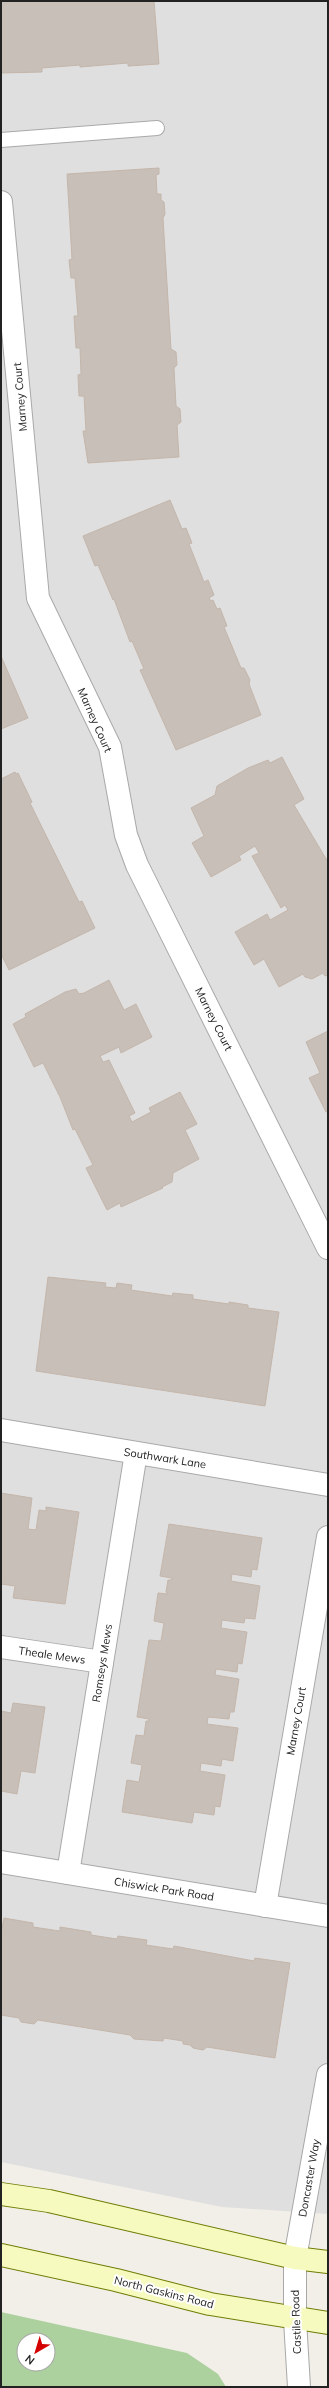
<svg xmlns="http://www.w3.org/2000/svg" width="329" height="2388" viewBox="0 0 329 2388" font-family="Mulish,sans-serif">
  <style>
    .residential { fill: #e0dfdf }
    .forest { fill: #add19e; fill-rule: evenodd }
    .building { fill: #c7bfb8; stroke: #c4b6ab }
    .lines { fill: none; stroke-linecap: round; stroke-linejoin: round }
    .service-casing { stroke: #a9a9a9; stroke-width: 16 }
    .minor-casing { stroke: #a9a9a9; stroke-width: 24 }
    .secondary-casing { stroke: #707d05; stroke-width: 24 }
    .service { stroke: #fff; stroke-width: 14 }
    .minor { stroke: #fff; stroke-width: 22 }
    .secondary { stroke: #f7fabf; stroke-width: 22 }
    .labels { text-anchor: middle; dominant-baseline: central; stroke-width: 4; stroke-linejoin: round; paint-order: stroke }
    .street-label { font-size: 11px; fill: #222; stroke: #fff }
  </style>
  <rect width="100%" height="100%" fill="#f2efe9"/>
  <path class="residential" d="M1 1H328V2214L222 2207 1 2162Z"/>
  <path class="forest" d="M1 2312 187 2353 218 2374 226 2387H1ZM24 2340H48V2364H24Z"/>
  <g class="building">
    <path d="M1 1H154L159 64 128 66V63L80 67V65L42 68V72L1 73Z"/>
    <path d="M159 168V174L156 175 157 194H161V200L164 202 165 214 163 218 171 349 176 352 177 365 174 368 176 406 180 409 181 422 177 425 179 457 88 463 83 431H86L84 396H79L78 375 81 374 80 348H76L74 316H78L75 278H71L69 260 72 259 67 174Z"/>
    <path d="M170 500 182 529 186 528 192 543 189 544 204 582 208 580 214 595 209 598 211 601 213 600 217 609 220 608 227 626 224 627 241 668H244L250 680 249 684 261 715 176 750 140 670 144 669 132 641 130 642 114 599 113 600 98 565 95 566 83 536Z"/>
    <path d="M1 656 28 718 1 729Z"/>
    <path d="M282 757 304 799 294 805 328 862V975L325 976 323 973 312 979 305 977 303 974 279 987 264 959 254 965 235 932 267 914 270 920 288 910 285 905 281 908 252 856 259 853 255 846 239 856 241 860 211 877 192 843 204 836 191 808 215 795 217 786 248 768 268 760 270 763Z"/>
    <path d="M15 772 16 774 18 773 32 802 30 803 79 902 82 901 95 928 9 970 1 954V779Z"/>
    <path d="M109 980 124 1010 136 1004 152 1037 121 1053 119 1047 100 1056 103 1062 109 1060 135 1113 129 1116 132 1122 151 1112 149 1108 180 1092 197 1124 185 1130 199 1159 173 1173 172 1182 162 1187 163 1188 121 1207 120 1203 107 1210 86 1168 93 1165 75 1129 73 1130 60 1097 43 1063 34 1067 13 1024 26 1017 25 1014 65 992 76 989 79 994 84 993Z"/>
    <path d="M328 1031V1111L326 1112 309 1078 320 1073 306 1042Z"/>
    <path d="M48 1277 106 1283 105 1287 116 1288 117 1283 132 1285 131 1290 172 1296 173 1293 193 1295V1299L229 1304V1302L248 1305V1308L279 1312 265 1406 36 1371Z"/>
    <path d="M1 1493 32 1498 28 1529 36 1530 39 1510 46 1511V1507L79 1512 65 1604 13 1598 15 1586 1 1584Z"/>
    <path d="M169 1524 262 1538 257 1570 252 1569 251 1577 232 1574 231 1581 260 1586 255 1619 245 1618 244 1623 222 1620 221 1628 247 1632 242 1664 238 1663 237 1672 216 1669 215 1675 239 1679 234 1712H230L229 1719 208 1717 207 1724 238 1728 233 1761 222 1759 221 1766 201 1763 200 1771 225 1775 220 1807 215 1806 214 1815 194 1812 192 1823 122 1812 127 1780 139 1782 142 1765 131 1763 136 1735 144 1736 146 1721H149V1719L137 1717 149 1640 161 1641 164 1623 154 1621 158 1593 168 1594 166 1592 168 1580H171L172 1578 160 1576Z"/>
    <path d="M13 1703 45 1707 35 1773 21 1771 17 1794 1 1791V1711L11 1713Z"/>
    <path d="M4 1918 33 1923V1927L60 1931V1927L91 1932V1935L117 1939 118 1936 147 1940 146 1945 173 1949 174 1946 254 1961 255 1958 290 1963 275 2058 207 2047 203 2050 193 2048 190 2045 183 2044V2041L164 2038 163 2041 134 2039 130 2035 38 2020 34 2024 21 2022 19 2018 1 2015V1933Z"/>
  </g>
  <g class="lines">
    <defs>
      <path id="service" d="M1 140 157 128"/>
      <g id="minor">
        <path d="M1 202 38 598 110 747 126 835 137 865 328 1248"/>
        <path d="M1 1430 328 1485"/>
        <path d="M1 1647 102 1662"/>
        <path d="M1 1862 328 1916"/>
        <path d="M68 1873 136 1453"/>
        <path d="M265 1906 328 1537"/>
        <path d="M299 2387 295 2320V2258L328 2075"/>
      </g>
      <g id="secondary">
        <path d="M1 2194 49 2201 295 2258 328 2262"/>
        <path d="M1 2255 116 2280 210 2304 328 2323"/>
      </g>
    </defs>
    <use href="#service" class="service-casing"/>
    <use href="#minor" class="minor-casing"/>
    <use href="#secondary" class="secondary-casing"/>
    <use href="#service" class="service"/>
    <use href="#minor" class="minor"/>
    <use href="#secondary" class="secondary"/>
  </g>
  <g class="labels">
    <g class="street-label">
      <text transform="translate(20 397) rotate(-95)">Marney Court</text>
      <text transform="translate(95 720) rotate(66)">Marney Court</text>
      <text transform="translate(214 1019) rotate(63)">Marney Court</text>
      <text transform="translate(165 1458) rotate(9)">Southwark Lane</text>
      <text transform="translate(52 1655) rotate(8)">Theale Mews</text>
      <text transform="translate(102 1663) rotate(-81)">Romseys Mews</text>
      <text transform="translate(296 1721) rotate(-80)">Marney Court</text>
      <text transform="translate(164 1889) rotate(9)">Chiswick Park Road</text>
      <text transform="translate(309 2178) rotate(-80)">Doncaster Way</text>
      <text transform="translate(164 2292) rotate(14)">North Gaskins Road</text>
      <text transform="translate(296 2322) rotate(-92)">Castile Road</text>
    </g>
  </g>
  <rect width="329" height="2388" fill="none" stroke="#222222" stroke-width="4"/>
  <g transform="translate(36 2352) rotate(218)"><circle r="19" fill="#ffffff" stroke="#a7a7a7"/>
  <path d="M0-3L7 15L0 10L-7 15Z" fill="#d40000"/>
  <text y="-6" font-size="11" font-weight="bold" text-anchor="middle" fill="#222222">N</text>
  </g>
</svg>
